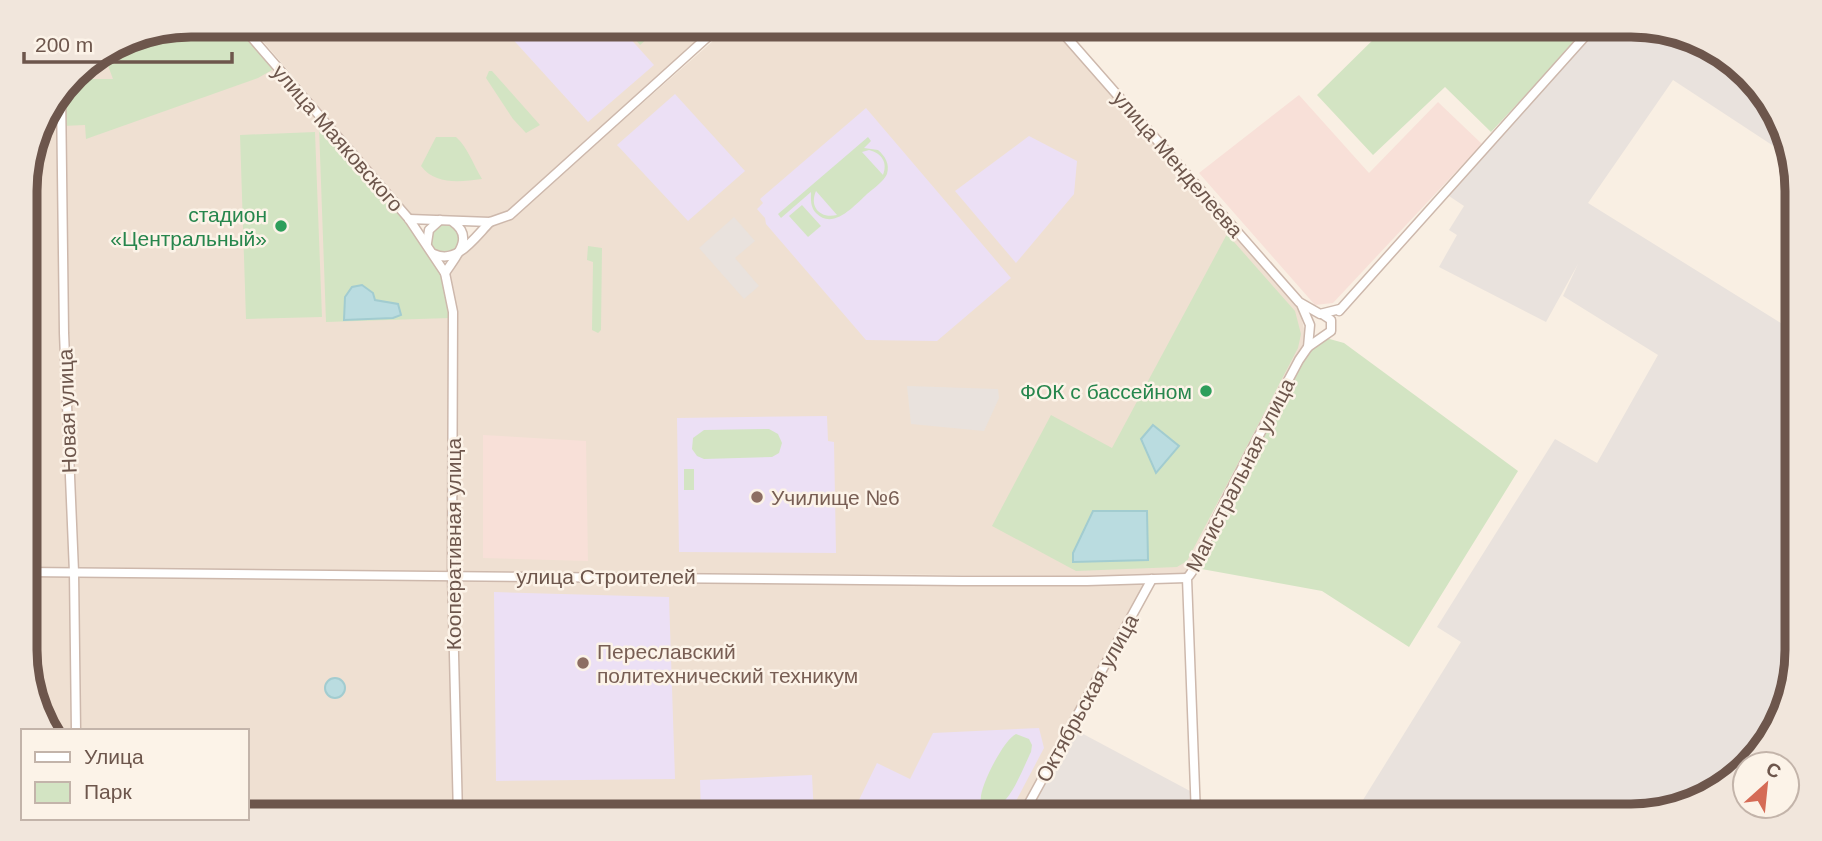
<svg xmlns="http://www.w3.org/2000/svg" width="1822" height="841" viewBox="0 0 1822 841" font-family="Helvetica,sans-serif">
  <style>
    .residential { fill: #efe0d2 }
    .commercial { fill: #f8e0d8 }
    .industrial { fill: #e9e2dd }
    .education { fill: #ece0f5 }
    .green { fill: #d3e4c3; fill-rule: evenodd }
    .water { fill: #badce0; stroke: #a2ccd0; stroke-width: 2 }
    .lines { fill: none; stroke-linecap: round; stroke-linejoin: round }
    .secondary-casing { stroke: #cdb8ac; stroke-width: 11 }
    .secondary { stroke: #fff; stroke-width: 8 }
    .leisure-dot { fill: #2e9e5b; stroke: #fcf3e8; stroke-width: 2.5 }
    .education-dot { fill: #8d6e63; stroke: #fcf3e8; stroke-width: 2.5 }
    .labels { text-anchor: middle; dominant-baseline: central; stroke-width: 5; stroke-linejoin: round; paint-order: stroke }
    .street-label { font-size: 21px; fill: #6d564c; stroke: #fcf3e8 }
    .leisure-label { font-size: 21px; fill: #27864d; stroke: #fcf3e8; text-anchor: end }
    .education-label { font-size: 21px; fill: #785e54; stroke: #fcf3e8; text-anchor: start }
    .rim { fill: none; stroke: #6d564c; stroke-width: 9 }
  </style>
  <rect width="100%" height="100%" fill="#f9efe3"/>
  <g class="residential">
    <path d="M190 25H239L408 220 452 321 451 573 26 571 25 179 42 117 81 66 127 37Z"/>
    <path d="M249 25H717L505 213 489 218 412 215Z"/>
    <path d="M731 25H1049L1299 307 1305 333 1302 347 1191 569 1185 573 1089 576 456 571 455 313 450 272 459 257 489 228 510 220Z"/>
    <path d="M26 573 450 575 456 816H247V731H50L26 673Z"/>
    <path d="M453 576 1149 581 1021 816H459Z"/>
  </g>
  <g class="commercial">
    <path d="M1299 95 1369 173 1438 102 1482 144 1333 303 1315 305 1199 173Z"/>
    <path d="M483 435 586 441 588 561 483 558Z"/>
  </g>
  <g class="industrial">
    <path d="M1597 25H1632L1696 37 1763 89 1786 143 1781 151 1673 80 1588 203 1797 333V651L1785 715 1724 788 1642 816H1353L1461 642 1437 627 1555 439 1597 463 1658 355 1563 296 1578 264 1546 322 1439 267 1457 235 1449 230 1464 206 1446 194Z"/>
    <path d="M734 217 755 241 735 258 759 286 744 299 699 248Z"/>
    <path d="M907 386 998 389 999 398 984 431 911 424Z"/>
    <path d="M1070 727 1190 791V816H1022Z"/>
    <path d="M545 800 546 816H492L491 802Z"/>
  </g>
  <g class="education">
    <path d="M517 25H618L654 65 588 122 507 33Z"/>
    <path d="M675 94 745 171 688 221 617 145Z"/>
    <path d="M866 108 1011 278 937 341 866 340 766 224 765 218 757 209 763 203 760 199Z"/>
    <path d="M1029 136 1077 161 1074 194 1016 263 955 191Z"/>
    <path d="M827 416 828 441 834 442 836 553 679 552 677 418Z"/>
    <path d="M494 592 669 597 675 779 496 781Z"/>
    <path d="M1039 728 1044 748 1008 816H886L858 802 877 763 910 779 933 733Z"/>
    <path d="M812 775 814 816H701L700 780Z"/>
  </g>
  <g class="green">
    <path d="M190 25H236L273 66 272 70 258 78 86 139 85 125 62 126 61 91 70 79H113L103 52 127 37Z"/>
    <path d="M623 25H663L640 45Z"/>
    <path d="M1388 25H1591L1491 132 1445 87 1373 155 1317 95Z"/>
    <path d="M489 71H492L540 125 526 133 513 119 486 78Z"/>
    <path d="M319 127H326L406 220 442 274 450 318 326 322Z"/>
    <path d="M315 132 322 317 246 319 240 135Z"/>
    <path d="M436 137H456C468 148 473 164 482 179 460 182 435 185 421 166Z"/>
    <path d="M868 137 871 141 864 148 878 150C885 156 890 164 887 174 883 182 874 188 867 194 855 205 833 231 816 213 810 207 811 199 811 192L781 218 778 214ZM869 150C882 153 888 163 883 175L862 152ZM816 191 837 215C820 219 809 207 816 191Z"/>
    <path d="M802 205 821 226 808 237 789 216Z"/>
    <circle cx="445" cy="238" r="17"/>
    <path d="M1227 234 1295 311 1301 334 1298 348 1187 561 1177 567 1076 571 992 526 1051 415 1112 448Z"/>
    <path d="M588 246 602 248 601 330 598 333 592 330 593 262 587 260Z"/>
    <path d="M1326 338 1344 343 1518 471 1409 647 1322 591 1196 568 1308 351Z"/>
    <path d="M769 429 778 434 782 443 779 453 772 457 704 459 697 456 692 449 693 438 704 430Z"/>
    <rect x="684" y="469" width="10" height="21"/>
    <path d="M1016 734 1029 739 1032 745 1031 752C1023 767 1003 827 981 801 978 789 1004 739 1016 734Z"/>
  </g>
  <g class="water">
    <path d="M362 285 373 293 375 300 398 304 401 315 393 318 344 320 345 297 352 287Z"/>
    <path d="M1153 425 1179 446 1156 473 1141 439Z"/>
    <path d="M1093 511H1147L1148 560 1073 562V553Z"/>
    <circle cx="335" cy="688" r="10"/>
  </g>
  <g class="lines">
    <defs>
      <g id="secondary">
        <path d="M240 24 409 219 445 273 453 312 452 574 458 816"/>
        <path d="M1055 24 1299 302 1320 314 1340 309"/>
        <path d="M61 92 64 333 74 572 76 731"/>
        <path d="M409 219 490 222 510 215 722 24"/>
        <path d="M427 243 429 230 440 220"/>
        <path d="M434 254C457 265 475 237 490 222"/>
        <path d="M445 273C456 256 475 237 453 222"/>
        <path d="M1301 304 1310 325 1308 347"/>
        <path d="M1339 311 1596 24"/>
        <path d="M26 572 962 581H1087L1187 578"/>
        <path d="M1022 816 1152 579"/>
        <path d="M1196 816 1187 578C1197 569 1208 534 1216 520 1242 466 1271 413 1299 360L1308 347 1331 331V320L1322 314"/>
      </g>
    </defs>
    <use href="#secondary" class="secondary-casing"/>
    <use href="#secondary" class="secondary"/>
  </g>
  <g class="leisure-dot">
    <circle cx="281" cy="226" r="7"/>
    <circle cx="1206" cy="391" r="7"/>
  </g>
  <g class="education-dot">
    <circle cx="757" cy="497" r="7"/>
    <circle cx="583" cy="663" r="7"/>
  </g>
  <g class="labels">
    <g class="street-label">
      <text transform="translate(338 138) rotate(49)">улица Маяковского</text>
      <text transform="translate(1178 164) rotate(49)">улица Менделеева</text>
      <text transform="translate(67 411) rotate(-92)">Новая улица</text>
      <text transform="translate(1240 475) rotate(-63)">Магистральная улица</text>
      <text transform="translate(453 544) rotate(-90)">Кооперативная улица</text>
      <text x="606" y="576">улица Строителей</text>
      <text transform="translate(1087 698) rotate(-61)">Октябрьская улица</text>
    </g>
    <g class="leisure-label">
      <text x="267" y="214">стадион<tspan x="267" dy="24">«Центральный»</tspan></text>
      <text x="1192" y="391">ФОК с бассейном</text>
    </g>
    <g class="education-label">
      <text x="771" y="497">Училище №6</text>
      <text x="597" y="651">Переславский<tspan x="597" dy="24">политехнический техникум</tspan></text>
    </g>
  </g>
  <path d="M0 0H1822V841H0ZM191 37H1631A154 154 0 0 1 1785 191V650A154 154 0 0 1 1631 804H191A154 154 0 0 1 37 650V191A154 154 0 0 1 191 37Z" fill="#f1e6dc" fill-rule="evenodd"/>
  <path class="rim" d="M191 37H1631A154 154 0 0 1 1785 191V650A154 154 0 0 1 1631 804H191A154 154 0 0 1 37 650V191A154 154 0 0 1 191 37Z"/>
  <rect x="21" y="729" width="228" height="91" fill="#fcf3e8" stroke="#c3b4aa" stroke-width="2"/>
  <rect x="35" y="752" width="35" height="10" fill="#ffffff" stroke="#c3b4aa" stroke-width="2"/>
  <text x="84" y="764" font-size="21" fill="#6d564c">Улица</text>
  <rect x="35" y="782" width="35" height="21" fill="#d3e4c3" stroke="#c3b4aa" stroke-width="2"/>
  <text x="84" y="799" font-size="21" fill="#6d564c">Парк</text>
  <g transform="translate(1766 785) rotate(27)"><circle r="33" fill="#fcf3e8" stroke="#c3b4aa" stroke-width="2"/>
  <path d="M0-5L12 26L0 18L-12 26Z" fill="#d56b56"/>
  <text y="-10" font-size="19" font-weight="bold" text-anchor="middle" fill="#6d564c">С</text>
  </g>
  <path d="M24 52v10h208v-10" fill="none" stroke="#6d564c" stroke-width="3.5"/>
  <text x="35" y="52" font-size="21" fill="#6d564c" stroke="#fcf3e8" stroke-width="5" paint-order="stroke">200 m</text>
</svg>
